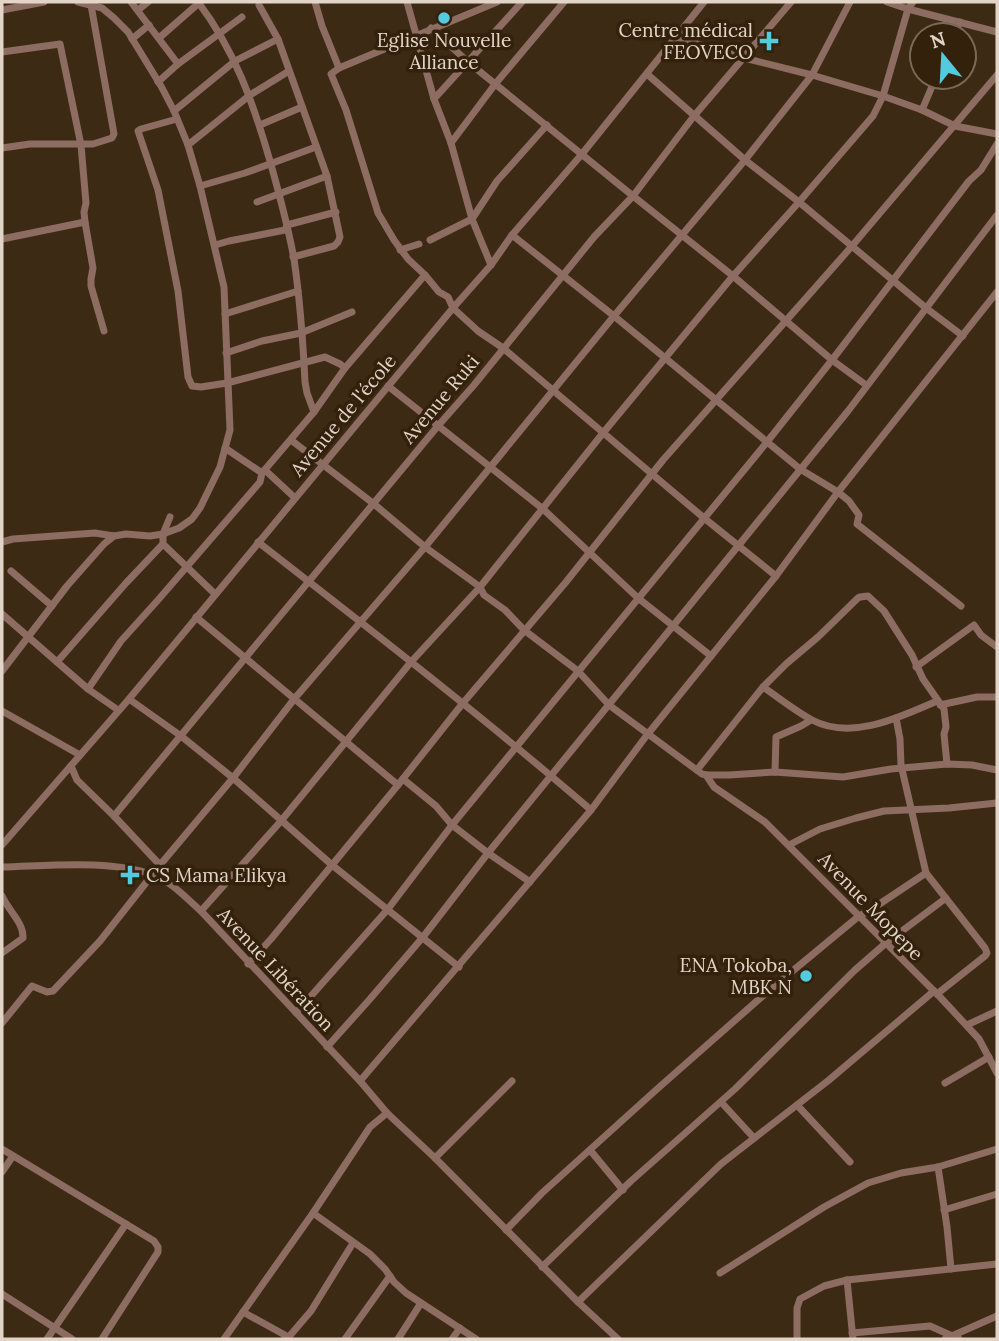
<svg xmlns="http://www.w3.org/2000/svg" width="999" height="1341" viewBox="0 0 999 1341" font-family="Lora,serif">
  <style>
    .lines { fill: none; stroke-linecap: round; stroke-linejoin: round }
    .minor { stroke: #8d6c61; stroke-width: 7 }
    .poi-dot { fill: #54cade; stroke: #33210b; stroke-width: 2.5 }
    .labels { text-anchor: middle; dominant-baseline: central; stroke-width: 7; stroke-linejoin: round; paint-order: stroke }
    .poi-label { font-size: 19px; fill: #e2d5c8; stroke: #33210b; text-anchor: end }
    .street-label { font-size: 19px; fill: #e2d5c8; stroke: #33210b }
  </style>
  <rect width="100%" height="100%" fill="#3d2a15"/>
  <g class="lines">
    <g class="minor">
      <path d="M131 2 178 64"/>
      <path d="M198 2C235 51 253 102 270 161 279 193 288 226 294 259 300 300 303 341 305 382L307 393 314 412"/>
      <path d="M315 2 322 26 339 68"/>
      <path d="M407 2 434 99 451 143 472 219 491 265"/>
      <path d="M497 2 339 68 331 74 346 110 378 213 394 240 408 259 425 275 439 292 448 297 453 308 478 331 503 348 704 518 776 576"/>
      <path d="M887 2 908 9 997 32"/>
      <path d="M259 5 278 39 327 176 340 237 338 242 334 246 293 257"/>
      <path d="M2 10 44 2"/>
      <path d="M138 10 148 2"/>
      <path d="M431 28 468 62 633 196 733 276 832 360 866 385"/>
      <path d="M954 35 960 22"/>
      <path d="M676 37 744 58 812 75 883 96 922 110 955 126 997 134"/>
      <path d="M159 38 200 2"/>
      <path d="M132 39 149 25"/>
      <path d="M2 52 60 44 81 145 86 203 84 212 85 222 2 239"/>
      <path d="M647 74 745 160 799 202 926 308 963 336"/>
      <path d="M158 82 178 64 242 17"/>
      <path d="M434 99 522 2"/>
      <path d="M922 110 936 77"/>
      <path d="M174 111 235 61 278 39"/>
      <path d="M177 119 141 129 138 131 158 190 178 291 188 377 192 386 201 387 227 383 325 357 340 364 345 368 314 412 262 473 225 448"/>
      <path d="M260 125 302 107"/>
      <path d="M451 143 496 83 564 2"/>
      <path d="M188 145 250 95 289 71"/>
      <path d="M2 148 30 144H93L112 138 114 134 91 5"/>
      <path d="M200 186 245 173 316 147"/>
      <path d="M257 202 327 176"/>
      <path d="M85 222 93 268 91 279V286L104 331"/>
      <path d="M512 235 614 316 800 469 838 492 849 501 859 515 857 524 961 606"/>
      <path d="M430 240 472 219 497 181 547 125"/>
      <path d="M215 245 229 241 285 230 287 225 336 212"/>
      <path d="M400 250 419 244"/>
      <path d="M225 314 298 291"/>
      <path d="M226 353 262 341 301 333 352 312"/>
      <path d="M345 368 425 275"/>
      <path d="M388 386 543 509 638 598 711 656"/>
      <path d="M291 440 374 504 425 547 480 587 484 595 505 610 524 630 578 671 609 705 702 774 706 775H729L775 772 843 777 891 769 947 764 972 765 997 770"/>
      <path d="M265 470 295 498"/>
      <path d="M170 517 163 534V544L215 594"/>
      <path d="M2 542 13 539 95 533 114 536"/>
      <path d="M258 542C371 630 483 717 591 810"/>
      <path d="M11 571 52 606"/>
      <path d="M2 614 88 689 118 710"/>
      <path d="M196 617 398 785"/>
      <path d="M57 662 126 583 163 544"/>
      <path d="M916 667 974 625 981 635 997 647"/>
      <path d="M2 671 67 586 104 544 114 536 126 534 150 536 163 534 179 528 192 519 200 508 220 467 230 430 224 287 200 186 188 145 174 111 161 86 128 32 114 18 102 8 78 2"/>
      <path d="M763 687C779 698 795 711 812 720 852 741 900 717 937 701"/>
      <path d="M88 689 121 641 158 600 260 482 262 473"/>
      <path d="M129 699 181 736 233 778 332 865 459 967"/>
      <path d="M940 705 977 697H997"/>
      <path d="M2 711 80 755"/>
      <path d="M71 766 77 780 114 816 160 865"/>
      <path d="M697 770 763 687 786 664 818 637 858 598 860 597 868 596 884 611 912 655 923 679 944 709 946 727 944 734 947 764"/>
      <path d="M775 772 776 737 801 726 811 720"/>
      <path d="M706 775 714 787 765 822 940 997 979 1039 997 1073"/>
      <path d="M403 779 436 806 452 825 488 853 530 882"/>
      <path d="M114 816 437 427 474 385 594 237 633 196 694 116 791 2"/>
      <path d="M2 845 129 699 453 308 491 265 512 235 582 154 704 2"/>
      <path d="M789 845 820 829 856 818 884 811 949 808 997 803"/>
      <path d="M2 867C47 866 111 859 153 875 172 882 186 898 201 911L360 1081 387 1113 435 1158 578 1302 618 1339"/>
      <path d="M926 873 985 948 987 953 985 956 937 994"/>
      <path d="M2 896C8 910 24 923 23 938L2 953"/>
      <path d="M201 911 281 821 411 662 480 587 603 433 733 276 799 202 873 116 883 96 908 9 913 2"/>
      <path d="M248 964 271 939 398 785 463 703 566 582 663 460 852 246 997 75"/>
      <path d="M296 1013 388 909 452 825 767 442 832 360 969 181 981 170 997 144"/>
      <path d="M2 1023 32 986 47 992 53 991 100 941 160 865 233 778 295 698 425 547 614 316 745 160 812 75 850 2"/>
      <path d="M967 1025 997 1011"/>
      <path d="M327 1047 370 999 423 937 488 853 848 411 997 215"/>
      <path d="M360 1081 591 810 647 735 776 576 838 492 997 292"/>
      <path d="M945 1083 989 1057"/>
      <path d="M721 1102 754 1138"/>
      <path d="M797 1105 850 1162"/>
      <path d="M2 1149 154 1241 158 1247V1252L102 1339"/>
      <path d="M590 1150 623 1190"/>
      <path d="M435 1158 512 1081"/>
      <path d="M938 1167 947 1227 951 1269"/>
      <path d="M2 1172 13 1156"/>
      <path d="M944 1210 997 1194"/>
      <path d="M313 1213 370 1254 385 1269 394 1282 406 1293 476 1339"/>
      <path d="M506 1230 542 1193 656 1090 766 993 859 916 869 911 926 873 901 765 900 739 896 718"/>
      <path d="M542 1267 631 1181 735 1089 855 970 886 943 946 898"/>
      <path d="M720 1273 824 1207 868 1183 901 1173 938 1167 997 1149"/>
      <path d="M847 1280 853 1339"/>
      <path d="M2 1294 72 1339"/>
      <path d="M578 1302 721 1164 829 1080 934 991"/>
      <path d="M243 1312 283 1334 286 1336 287 1339"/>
      <path d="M852 1333 930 1326 959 1339"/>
      <path d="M47 1339 126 1224"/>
      <path d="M224 1339 313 1213 370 1127 387 1113"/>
      <path d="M287 1339 311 1311 353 1243"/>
      <path d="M345 1339 390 1276"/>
      <path d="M398 1339 421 1303"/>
      <path d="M452 1339 460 1328"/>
      <path d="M797 1339V1308L800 1299 824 1286 847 1280 997 1264"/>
      <path d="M945 1339 997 1316"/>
    </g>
  </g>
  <g class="poi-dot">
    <circle cx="444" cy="18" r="7"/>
    <path d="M765.5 30.5h7v7h7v7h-7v7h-7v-7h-7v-7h7z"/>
    <path d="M126.5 864.5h7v7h7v7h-7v7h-7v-7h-7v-7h7z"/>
    <circle cx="806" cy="976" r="7"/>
  </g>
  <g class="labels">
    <g class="poi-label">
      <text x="753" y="30">Centre médical<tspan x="753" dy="22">FEOVECO</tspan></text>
      <text x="444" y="40" text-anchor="middle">Eglise Nouvelle<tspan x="444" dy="22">Alliance</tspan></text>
      <text x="146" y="875" text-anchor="start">CS Mama Elikya</text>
      <text x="792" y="965">ENA Tokoba,<tspan x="792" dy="22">MBK N</tspan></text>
    </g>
    <g class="street-label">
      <text transform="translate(440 399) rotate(-50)">Avenue Ruki</text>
      <text transform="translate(343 415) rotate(-50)">Avenue de l'école</text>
      <text transform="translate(871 906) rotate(46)">Avenue Mopepe</text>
      <text transform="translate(276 969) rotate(47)">Avenue Libération</text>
    </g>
  </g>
  <rect width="999" height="1341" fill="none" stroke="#e2d5c8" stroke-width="7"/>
  <g transform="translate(943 56) rotate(342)"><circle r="33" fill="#33210b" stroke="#796957" stroke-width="2"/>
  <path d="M0-5L12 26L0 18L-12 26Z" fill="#54cade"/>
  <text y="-10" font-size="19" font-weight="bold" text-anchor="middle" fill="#e2d5c8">N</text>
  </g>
</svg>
